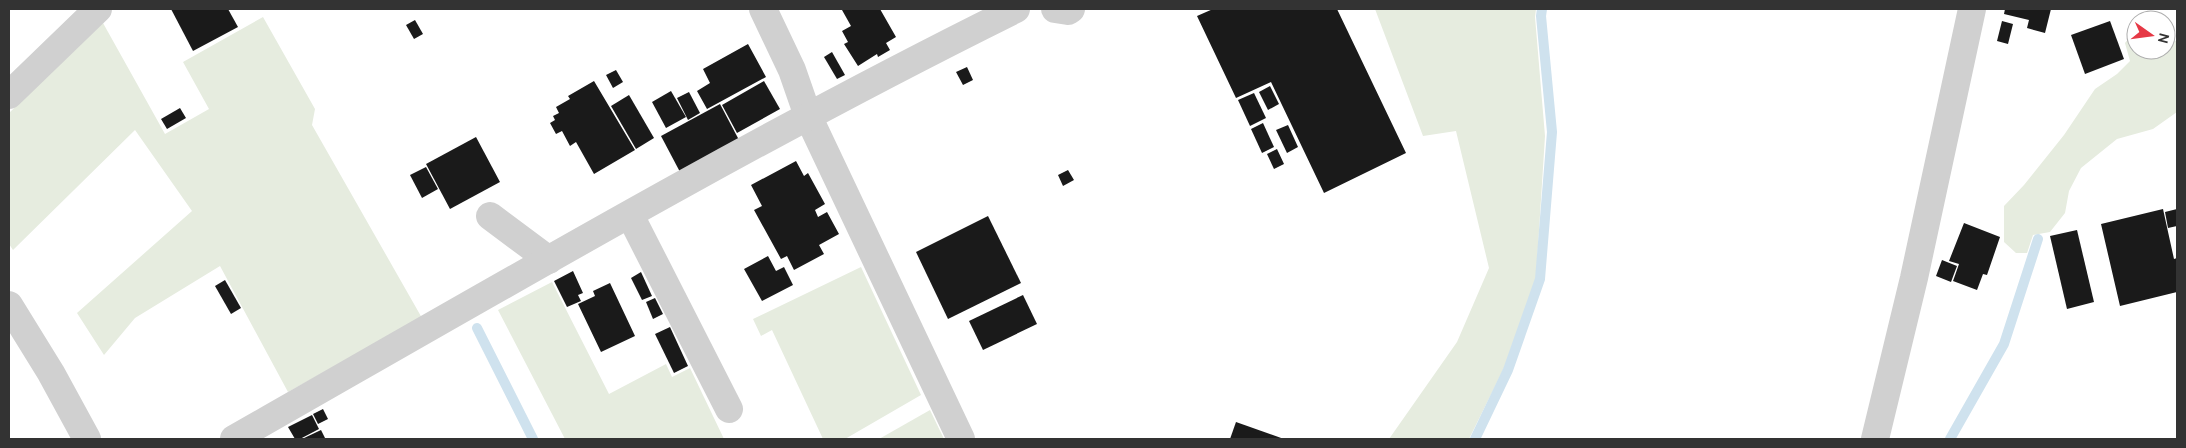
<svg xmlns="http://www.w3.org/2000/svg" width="2186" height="448" viewBox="0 0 2186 448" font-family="Cabin,sans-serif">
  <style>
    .green { fill: #e6ecdf }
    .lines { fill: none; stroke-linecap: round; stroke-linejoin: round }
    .stream { stroke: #cfe2ee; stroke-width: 10 }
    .building { fill: #1a1a1a }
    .minor { stroke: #d0d0d0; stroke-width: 28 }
  </style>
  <rect width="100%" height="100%" fill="#fff"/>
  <g class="green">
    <path d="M1375 9H1536L1535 17 1545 136 1536 278 1504 368 1469 439H1389L1457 342 1489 268 1456 131 1423 136Z"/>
    <path d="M263 17 315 109 312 125 422 318 288 392 220 266 135 318 104 355 77 313 192 211 135 130 13 250 9 244V113L103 23 165 134 209 109 183 62Z"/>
    <path d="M2136 29V50H2166V34L2177 42V112L2153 129 2117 139 2081 168 2069 191 2065 213 2050 232 2033 235 2027 253H2016L2004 242V206L2024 185 2064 135 2095 89 2117 74 2130 61 2125 43Z"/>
    <path d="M861 267 921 395 845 439H823L772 330 761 336 753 319Z"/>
    <path d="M552 282 609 394 666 364 672 377 690 368 724 439H565L498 310Z"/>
    <path d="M930 410 944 439H879Z"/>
  </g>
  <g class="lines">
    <g class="stream">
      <path d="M477 328 533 439"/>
      <path d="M1475 439 1508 370 1540 279 1552 132 1541 16 1542 9"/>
      <path d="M1950 439 2004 344 2038 239"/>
    </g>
  </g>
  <g class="building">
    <path d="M171 9H228L238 27 193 51Z"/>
    <path d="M845 9H880L896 37 886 43 890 50 878 57 877 54 858 66 844 44 848 42 842 31 851 26 842 10Z"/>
    <path d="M1213 9H1337L1406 153 1324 193 1271 82 1236 98 1197 16Z"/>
    <path d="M2005 9H2051L2045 33 2027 28 2029 20 2004 14Z"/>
    <path d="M415 20 423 34 414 39 406 25Z"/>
    <path d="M2002 21 2013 24 2008 44 1997 41Z"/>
    <path d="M2110 21 2124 59 2085 74 2071 35Z"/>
    <path d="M748 44 766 77 707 109 697 91 710 83 703 69Z"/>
    <path d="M832 52 845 75 837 79 824 57Z"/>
    <path d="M967 67 973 80 963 85 956 72Z"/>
    <path d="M616 70 623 82 613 88 606 75Z"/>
    <path d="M594 81 635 150 594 174 576 142 570 146 562 131 556 134 550 123 555 120 553 116 559 113 556 107 570 99 568 96Z"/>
    <path d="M764 81 780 109 737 133 722 105Z"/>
    <path d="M1270 86 1279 104 1268 110 1259 92Z"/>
    <path d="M671 91 686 117 666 128 652 102Z"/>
    <path d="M689 92 700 113 688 120 677 98Z"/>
    <path d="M1254 93 1266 118 1250 126 1238 100Z"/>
    <path d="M629 95 654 138 636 149 611 106Z"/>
    <path d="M720 104 739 140 680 172 661 136Z"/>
    <path d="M180 108 186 118 167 129 161 119Z"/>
    <path d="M1263 123 1274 147 1262 153 1251 129Z"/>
    <path d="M1288 125 1298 147 1287 153 1276 130Z"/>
    <path d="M476 137 500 182 450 209 426 164Z"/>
    <path d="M1277 149 1284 164 1274 169 1267 154Z"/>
    <path d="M796 161 804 176 808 173 825 204 815 210 818 217 827 212 839 234 819 245 824 254 794 270 787 256 781 259 754 210 762 206 751 185Z"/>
    <path d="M426 167 438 189 422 198 410 175Z"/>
    <path d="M1068 170 1074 180 1063 186 1058 175Z"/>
    <path d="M2163 209 2174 259 2177 258V292L2120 306 2101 224Z"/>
    <path d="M2177 209V226L2168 228 2165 212Z"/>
    <path d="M988 216 1021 283 948 319 916 252Z"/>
    <path d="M1964 223 2000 237 1987 275 1983 274 1977 290 1953 281 1959 264 1949 261Z"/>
    <path d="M2077 230 2094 302 2067 309 2050 236Z"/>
    <path d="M768 256 776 271 784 267 793 285 762 301 744 269Z"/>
    <path d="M1942 260 1957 266 1951 282 1936 276Z"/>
    <path d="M573 271 583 293 578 295 581 301 567 307 554 281Z"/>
    <path d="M641 272 652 296 642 300 631 278Z"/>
    <path d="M225 280 241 308 231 314 215 286Z"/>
    <path d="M610 283 635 336 601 352 578 304 595 296 593 291Z"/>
    <path d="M1023 295 1037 324 983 350 969 321Z"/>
    <path d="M655 298 663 314 653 319 646 302Z"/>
    <path d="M670 327 688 366 674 373 655 334Z"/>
    <path d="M323 409 328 419 318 424 313 414Z"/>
    <path d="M312 415 319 429 300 439H295L288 427Z"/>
    <path d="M1236 422 1284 439H1230Z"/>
    <path d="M321 430 325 438 323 439H302Z"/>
  </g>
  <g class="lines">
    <g class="minor">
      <path d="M763 9 792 70 808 116 961 439"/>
      <path d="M1055 9 1068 11 1071 9"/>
      <path d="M9 95 98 9"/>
      <path d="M630 215 729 409"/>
      <path d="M490 216 549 260"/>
      <path d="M9 305 51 373 87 439"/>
      <path d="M234 439C492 292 749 141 1016 9"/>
      <path d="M1875 439 1914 278 1972 9"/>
    </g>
  </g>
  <rect width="2186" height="448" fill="none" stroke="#333333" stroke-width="20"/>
  <g transform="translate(2151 35) rotate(104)"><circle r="24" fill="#ffffff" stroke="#adadad"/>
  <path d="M0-4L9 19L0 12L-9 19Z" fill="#e63946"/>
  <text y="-8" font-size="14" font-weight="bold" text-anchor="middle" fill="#333333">N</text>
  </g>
</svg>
